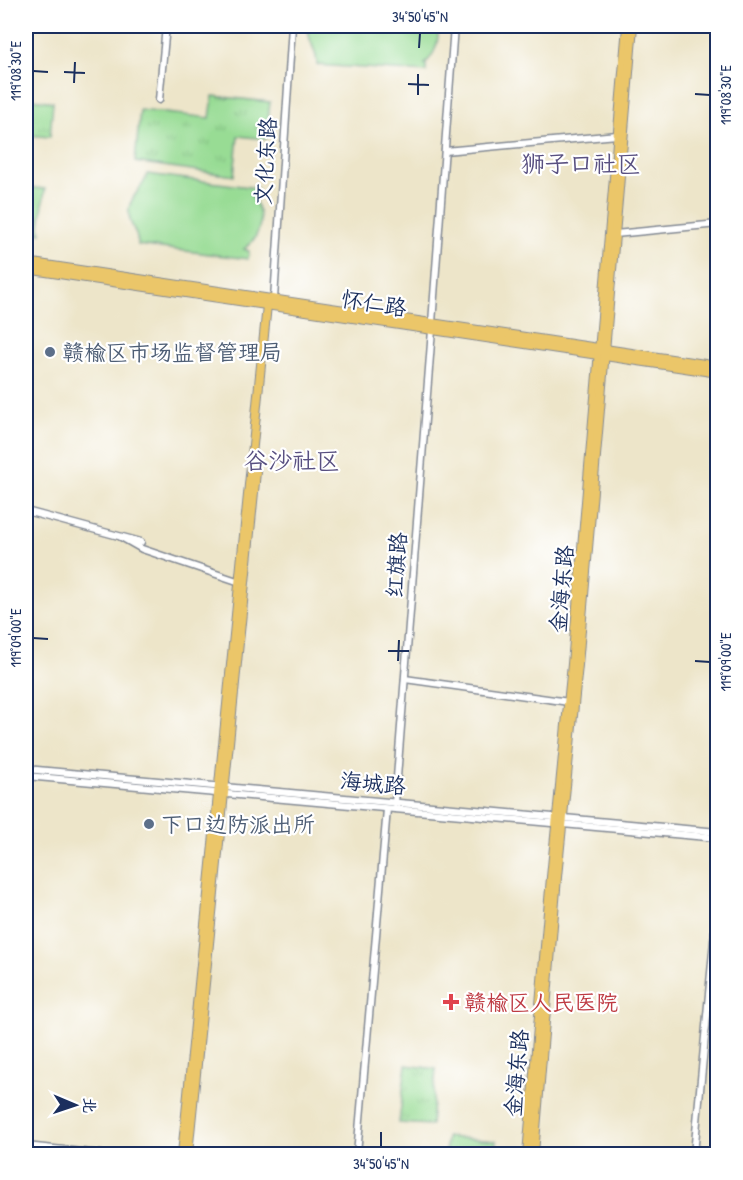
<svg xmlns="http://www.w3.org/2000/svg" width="743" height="1180" viewBox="0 0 743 1180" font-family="'Patrick Hand','LXGW WenKai TC',sans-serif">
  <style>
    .grass { fill: url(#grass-tufts); stroke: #5a8679; stroke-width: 1.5 }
    .pitch { fill: #98dc94; stroke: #5a8679; stroke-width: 1.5 }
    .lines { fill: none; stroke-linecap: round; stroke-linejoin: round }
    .minor-casing { stroke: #848a94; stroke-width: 9 }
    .major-casing { stroke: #848a94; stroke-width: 10 }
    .minor { stroke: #fff; stroke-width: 6 }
    .major { stroke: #ebc669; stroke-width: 8 }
    .ticks { fill: none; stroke: #1b2f5e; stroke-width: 2 }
    .service-dot { fill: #5c6f8a; stroke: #fff; stroke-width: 2 }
    .health-dot { fill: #e0444e; stroke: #fff; stroke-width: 2 }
    .labels { text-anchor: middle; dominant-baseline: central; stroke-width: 4.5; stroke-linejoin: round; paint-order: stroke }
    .street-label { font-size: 22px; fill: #1b2f5e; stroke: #fff }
    .service-label { font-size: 22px; fill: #4e5e75; stroke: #fff; text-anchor: start }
    .health-label { font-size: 22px; fill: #be3a42; stroke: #fff; text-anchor: start }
    .neighbourhood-label { font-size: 24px; fill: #595081; stroke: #fff }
    .neatline { fill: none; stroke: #1b2f5e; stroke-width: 2 }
    .ticks-label { font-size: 15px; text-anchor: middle; fill: #1b2f5e }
  </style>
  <defs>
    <pattern id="grass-tufts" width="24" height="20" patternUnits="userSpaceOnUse" patternTransform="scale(1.5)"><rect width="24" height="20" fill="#98dc94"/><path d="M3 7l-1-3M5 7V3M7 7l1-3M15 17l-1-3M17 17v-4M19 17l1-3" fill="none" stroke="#82bd82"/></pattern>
  </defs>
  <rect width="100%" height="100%" fill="#fff"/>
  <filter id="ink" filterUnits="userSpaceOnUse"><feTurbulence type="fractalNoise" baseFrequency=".0167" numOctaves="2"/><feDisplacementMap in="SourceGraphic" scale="12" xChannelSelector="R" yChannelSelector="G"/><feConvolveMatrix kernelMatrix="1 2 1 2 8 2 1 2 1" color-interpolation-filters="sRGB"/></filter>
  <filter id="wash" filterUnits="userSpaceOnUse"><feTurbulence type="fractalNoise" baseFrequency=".008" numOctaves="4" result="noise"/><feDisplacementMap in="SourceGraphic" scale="24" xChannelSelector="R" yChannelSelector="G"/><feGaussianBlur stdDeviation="1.35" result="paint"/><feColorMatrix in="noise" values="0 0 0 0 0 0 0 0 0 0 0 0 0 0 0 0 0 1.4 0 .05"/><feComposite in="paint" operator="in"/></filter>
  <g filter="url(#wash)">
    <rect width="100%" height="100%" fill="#ede5c9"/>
    <g class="grass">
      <path d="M213 96 270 102 266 139 238 136 234 176 135 162 140 110 210 118Z"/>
      <path d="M26 98 53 102 50 137 26 135Z"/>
      <path d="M26 187 45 189 40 226 41 233 26 232Z"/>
      <path d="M406 1065 436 1069 431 1125 399 1123Z"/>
      <path d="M447 1137 496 1141 495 1154H445Z"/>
    </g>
    <g class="pitch">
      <path d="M308 26H437C440 41 436 53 425 64H426V72L317 65C318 51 307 41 308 26Z"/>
      <path d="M147 174 257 188 256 196 251 195C265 214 263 235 244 249L249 251 248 259 138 245C139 233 127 224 129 208 132 193 145 187 147 174Z"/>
    </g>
  </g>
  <g filter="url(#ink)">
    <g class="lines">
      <defs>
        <g id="minor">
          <path d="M159 100 166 26"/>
          <path d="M445 151 617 135"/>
          <path d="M615 234 718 224"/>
          <path d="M274 299 292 26"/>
          <path d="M432 323 454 26"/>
          <path d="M26 511 141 542"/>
          <path d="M121 537 142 549 240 582"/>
          <path d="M405 679 569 702"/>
          <path d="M26 769 718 832"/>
          <path d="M26 776 718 838"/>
          <path d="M395 803 432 330"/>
          <path d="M26 1146 101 1154"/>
          <path d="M357 1154 387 809"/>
          <path d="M694 1154 718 898"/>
        </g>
        <g id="major">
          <path d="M26 262 718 366"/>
          <path d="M26 269 718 373"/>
          <path d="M182 1154 267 305"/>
          <path d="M188 1154 256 472"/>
          <path d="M527 1154 551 877 572 664 627 26"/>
          <path d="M534 1154 557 877 578 665 633 26"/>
        </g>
      </defs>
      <use href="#minor" class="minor-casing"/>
      <use href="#major" class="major-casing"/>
      <use href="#minor" class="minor"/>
      <use href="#major" class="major"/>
    </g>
  </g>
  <path class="ticks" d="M419 48 420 33M33 71 48 72M64 72 85 73M74 83 75 62M408 84 429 85M695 94 710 95M418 95V74M33 638 48 639M388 651H409M398 661 399 640M695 661 710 662M381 1147V1132"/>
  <g class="service-dot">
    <circle cx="50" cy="352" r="6"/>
    <circle cx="149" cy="824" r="6"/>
  </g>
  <path class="health-dot" d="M448 993h6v6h6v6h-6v6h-6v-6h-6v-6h6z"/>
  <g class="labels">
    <g class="street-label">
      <text transform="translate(265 161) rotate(-86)">文化东路</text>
      <text transform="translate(374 303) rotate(9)">怀仁路</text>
      <text transform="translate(396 565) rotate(-86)">红旗路</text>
      <text transform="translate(561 589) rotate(-85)">金海东路</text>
      <text transform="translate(373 783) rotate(5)">海城路</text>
      <text transform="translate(516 1073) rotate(-85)">金海东路</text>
    </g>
    <g class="service-label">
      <text x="62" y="352">赣榆区市场监督管理局</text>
      <text x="161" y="824">下口边防派出所</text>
    </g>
    <g class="health-label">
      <text x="464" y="1002">赣榆区人民医院</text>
    </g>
    <g class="neighbourhood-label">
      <text x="581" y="163">狮子口社区</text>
      <text x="292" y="460">谷沙社区</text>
    </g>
  </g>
  <rect width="743" height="1180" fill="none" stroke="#fff" stroke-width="66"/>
  <g transform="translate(75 1105) rotate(92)" stroke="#ffffff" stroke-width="4.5" paint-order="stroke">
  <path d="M0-4.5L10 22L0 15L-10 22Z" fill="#1b2f5e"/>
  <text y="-9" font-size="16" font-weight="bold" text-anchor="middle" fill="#1b2f5e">北</text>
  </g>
  <rect x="33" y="33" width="677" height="1114" class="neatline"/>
  <g class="ticks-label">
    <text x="420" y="22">34°50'45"N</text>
    <text transform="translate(16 71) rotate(-90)" y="5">119°08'30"E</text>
    <text transform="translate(726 95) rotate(-90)" y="5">119°08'30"E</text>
    <text transform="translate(16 638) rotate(-90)" y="5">119°09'00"E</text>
    <text transform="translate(726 662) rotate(-90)" y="5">119°09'00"E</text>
    <text x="381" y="1169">34°50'45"N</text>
  </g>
</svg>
